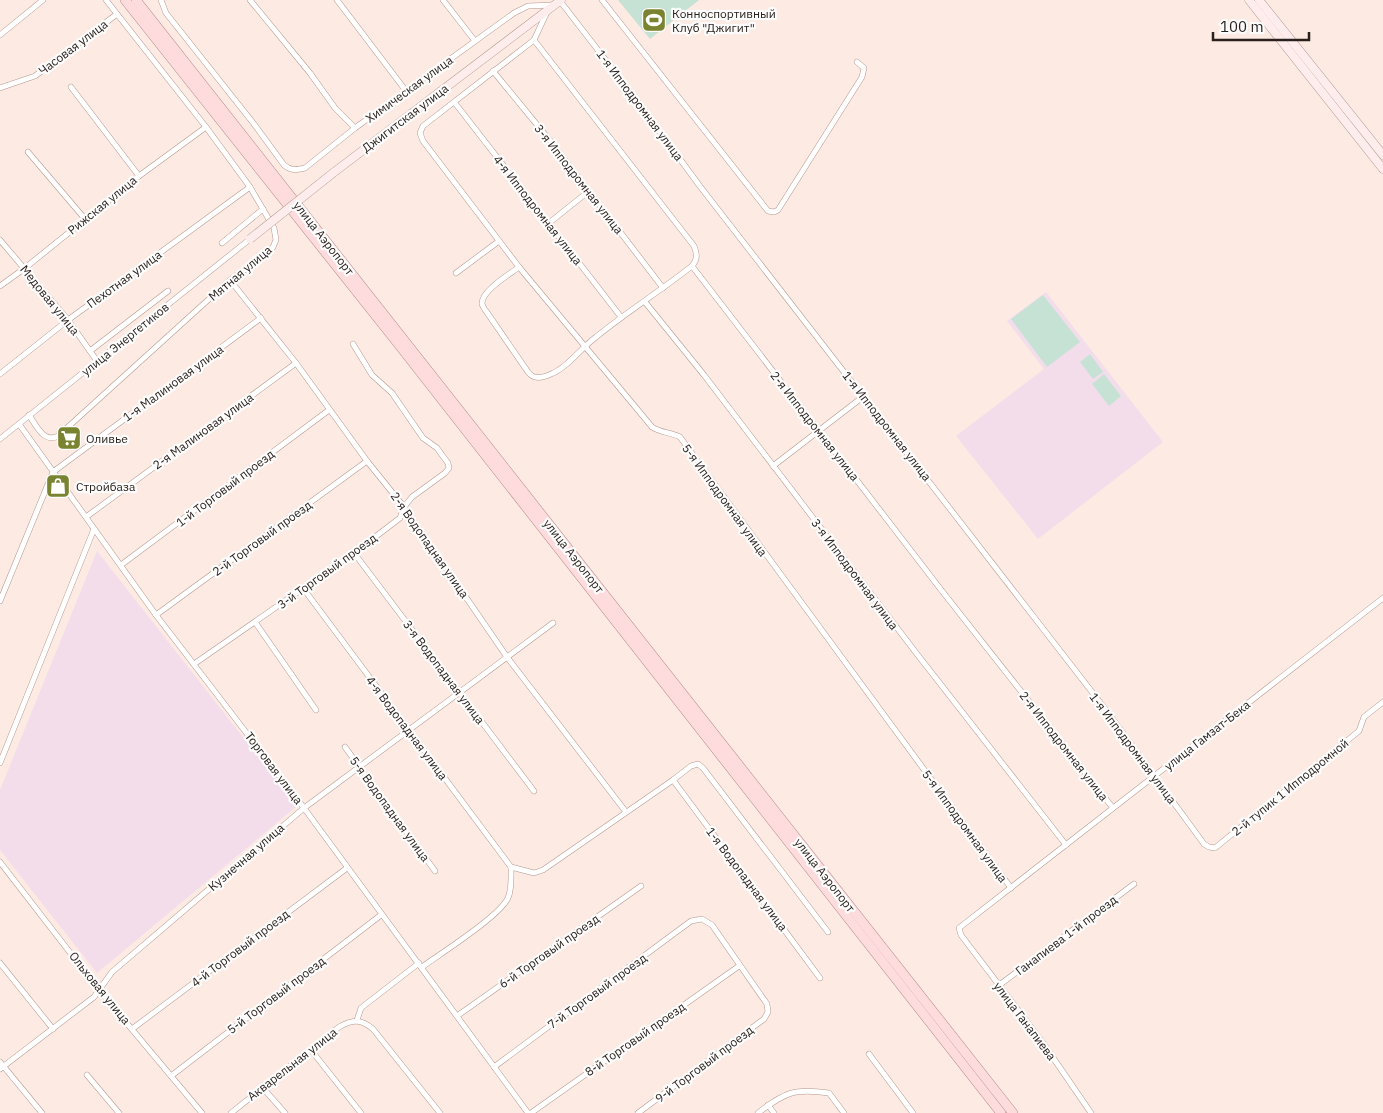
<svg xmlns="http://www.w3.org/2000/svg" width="1383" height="1113" viewBox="0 0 1383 1113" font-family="'IBM Plex Sans',sans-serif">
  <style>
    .education { fill: #f3ddeb }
    .green { fill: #c5e2d4 }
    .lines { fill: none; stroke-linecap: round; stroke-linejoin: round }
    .street-casing { stroke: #b3988d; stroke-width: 6 }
    .secondary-casing { stroke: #b3988d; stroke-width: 9 }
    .primary-casing { stroke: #b48a8b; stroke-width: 10 }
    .street { stroke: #fff; stroke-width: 5 }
    .secondary { stroke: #ffedee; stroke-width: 8 }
    .primary { stroke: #fedbdd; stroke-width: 9 }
    .secondary-bridge-casing { stroke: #b3988d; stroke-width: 9; stroke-linecap: butt }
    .secondary-bridge { stroke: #ffedee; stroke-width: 8 }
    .labels { text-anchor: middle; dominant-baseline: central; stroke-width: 4.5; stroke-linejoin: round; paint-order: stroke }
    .poi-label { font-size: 12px; fill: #2b211c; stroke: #fcfcfc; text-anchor: start }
    .street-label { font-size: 12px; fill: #2b211c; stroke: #fcfcfc }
  </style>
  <rect width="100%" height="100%" fill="#fceae3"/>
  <g class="education">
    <path d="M1046 292 1163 442 1038 539 956 436 1044 369 1007 321Z"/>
    <path d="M97 551 297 806 97 973 0 850V790Z"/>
  </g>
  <g class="green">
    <path d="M618 0H699L650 39Z"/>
    <path d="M1043 295 1080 342 1047 367 1011 319Z"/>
    <path d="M1090 354 1103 372 1093 379 1080 362Z"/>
    <path d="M1104 374 1121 396 1109 406 1092 384Z"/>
  </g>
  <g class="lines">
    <defs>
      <g id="street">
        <path d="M161 0 166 13 254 124 284 165C291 171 296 170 305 168L355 128"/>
        <path d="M250 0 310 73 335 108 355 128 514 13 528 6 554 5"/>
        <path d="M337 0 406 91"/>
        <path d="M443 0 475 41"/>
        <path d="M602 0 768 211 774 212 778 210 862 77 864 68 857 62"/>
        <path d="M560 1 639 103 699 185 1106 710 1204 844 1209 847 1215 848 1359 731 1364 717 1383 702"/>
        <path d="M547 12 534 40 423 126 420 133 423 141 519 267 652 427C661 433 670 432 680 437L1011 888"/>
        <path d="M0 35 43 0"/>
        <path d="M534 40 694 246C697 254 698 259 692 266L942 591 1113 808"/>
        <path d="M493 71 552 143 663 288"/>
        <path d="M71 87 139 176"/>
        <path d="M0 88 35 76 117 14"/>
        <path d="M455 103 621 317"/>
        <path d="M28 152 85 219"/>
        <path d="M549 223 589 191"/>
        <path d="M0 240 68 320 97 361"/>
        <path d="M222 243 263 209"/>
        <path d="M519 267C510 274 481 291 482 304 482 304 485 311 486 311L528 372C534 380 542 378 551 374 568 367 581 348 596 337 627 312 660 291 692 266"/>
        <path d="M456 273 499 241"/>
        <path d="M230 280 296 363 367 461 404 507 507 657 626 812"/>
        <path d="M0 286 25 268 139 176 206 127"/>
        <path d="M645 302 704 375 917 654 1066 845"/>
        <path d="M90 351 168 291"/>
        <path d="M0 374 68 320 250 187"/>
        <path d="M29 415C36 425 44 444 58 436L230 280 267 254 273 247 276 240 274 228 250 187 206 127 106 0"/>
        <path d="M19 424 156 615 304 808 528 1113"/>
        <path d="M0 439 250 239"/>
        <path d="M773 466 864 396"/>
        <path d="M86 517 296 363"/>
        <path d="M354 553 534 791"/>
        <path d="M121 565 329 410"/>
        <path d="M303 588 511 867"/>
        <path d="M0 601 53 472 261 318"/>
        <path d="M156 615 367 461"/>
        <path d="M255 622 316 710"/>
        <path d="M194 664 354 553 400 518 404 507 412 497 445 473 449 468 448 463 442 455 437 448 423 438 392 393 372 375 353 344"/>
        <path d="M345 747 435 871"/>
        <path d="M0 763 94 529"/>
        <path d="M673 780 820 978"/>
        <path d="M0 862 99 990 202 1113"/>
        <path d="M511 867 534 873 543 870 673 780 691 766 698 764 703 768 828 932"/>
        <path d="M0 963 53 1029"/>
        <path d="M422 967C440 954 500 916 508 898 512 889 511 877 511 867"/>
        <path d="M998 986 1134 884"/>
        <path d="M457 1016 641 886"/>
        <path d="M357 1020 361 1008 419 963"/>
        <path d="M132 1029 347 868"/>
        <path d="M311 1050 361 1113"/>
        <path d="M869 1054 913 1113"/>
        <path d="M0 1062 42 1113"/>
        <path d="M494 1067 691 921 702 919 712 925 767 1004 768 1012 764 1019 638 1113"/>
        <path d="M0 1069 94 997 112 972 304 808 553 623"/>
        <path d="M87 1075 119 1113"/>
        <path d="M171 1076 381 915"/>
        <path d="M262 1087 285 1113"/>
        <path d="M768 1105 774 1113"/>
        <path d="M231 1113 339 1027C353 1019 361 1019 373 1029L440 1113"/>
        <path d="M531 1113 739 966"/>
        <path d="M758 1113C785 1092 795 1088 829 1093L844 1113"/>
        <path d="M1091 1113 1043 1043 961 935 959 928 1383 598"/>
      </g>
      <g id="secondary">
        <path d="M1249 0 1383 169"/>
        <path d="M1259 0 1383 155"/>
        <path d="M333 173 561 0"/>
      </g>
      <g id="primary">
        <path d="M125 0 399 345 1001 1113"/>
        <path d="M136 0 1013 1113"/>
      </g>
    </defs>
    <use href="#street" class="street-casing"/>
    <use href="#secondary" class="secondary-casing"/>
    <use href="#primary" class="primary-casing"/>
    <use href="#street" class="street"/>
    <use href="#secondary" class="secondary"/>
    <use href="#primary" class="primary"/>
    <defs>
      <path id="secondary-bridge" d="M250 239 333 173"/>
    </defs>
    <use href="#secondary-bridge" class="secondary-bridge-casing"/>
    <use href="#secondary-bridge" class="secondary-bridge"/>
  </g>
  <defs>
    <symbol id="stadium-square" viewBox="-11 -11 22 22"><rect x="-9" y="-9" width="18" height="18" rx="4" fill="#798330" stroke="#fcfcfc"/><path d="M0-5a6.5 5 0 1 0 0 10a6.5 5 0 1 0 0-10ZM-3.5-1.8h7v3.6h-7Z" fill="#fff"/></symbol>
    <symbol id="supermarket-square" viewBox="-11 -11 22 22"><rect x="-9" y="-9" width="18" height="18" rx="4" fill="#798330" stroke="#fcfcfc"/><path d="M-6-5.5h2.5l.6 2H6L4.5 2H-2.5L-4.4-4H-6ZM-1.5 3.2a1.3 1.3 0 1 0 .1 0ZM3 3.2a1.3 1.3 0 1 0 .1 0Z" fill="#fff"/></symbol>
    <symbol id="shop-square" viewBox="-11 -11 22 22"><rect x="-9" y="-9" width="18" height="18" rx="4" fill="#798330" stroke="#fcfcfc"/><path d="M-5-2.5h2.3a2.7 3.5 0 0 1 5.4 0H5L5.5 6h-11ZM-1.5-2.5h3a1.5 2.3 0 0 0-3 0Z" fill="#fff"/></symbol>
  </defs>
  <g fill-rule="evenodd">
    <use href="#stadium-square" x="640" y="6" width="28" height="28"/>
    <use href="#supermarket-square" x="55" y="424" width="28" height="28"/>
    <use href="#shop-square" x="44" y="472" width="28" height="28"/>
  </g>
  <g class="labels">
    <g class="poi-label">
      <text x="672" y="13">Конноспортивный<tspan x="672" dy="14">Клуб "Джигит"</tspan></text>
      <text x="86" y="438">Оливье</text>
      <text x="76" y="486">Стройбаза</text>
    </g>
    <g class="street-label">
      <text transform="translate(73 47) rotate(-37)">Часовая улица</text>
      <text transform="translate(409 89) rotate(-36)">Химическая улица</text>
      <text transform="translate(640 105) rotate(53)">1-я Ипподромная улица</text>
      <text transform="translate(405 118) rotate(-37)">Джигитская улица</text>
      <text transform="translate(579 179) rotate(52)">3-я Ипподромная улица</text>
      <text transform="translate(102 205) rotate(-39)">Рижская улица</text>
      <text transform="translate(538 210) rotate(52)">4-я Ипподромная улица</text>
      <text transform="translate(324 238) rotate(52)">улица Аэропорт</text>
      <text transform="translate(240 273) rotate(-40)">Мятная улица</text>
      <text transform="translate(124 279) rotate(-36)">Пехотная улица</text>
      <text transform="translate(50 300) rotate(51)">Медовая улица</text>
      <text transform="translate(125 339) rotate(-39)">улица Энергетиков</text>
      <text transform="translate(173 383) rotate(-36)">1-я Малиновая улица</text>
      <text transform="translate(815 426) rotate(52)">2-я Ипподромная улица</text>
      <text transform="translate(887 426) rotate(52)">1-я Ипподромная улица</text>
      <text transform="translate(203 431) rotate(-36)">2-я Малиновая улица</text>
      <text transform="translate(225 488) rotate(-37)">1-й Торговый проезд</text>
      <text transform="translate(725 500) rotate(54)">5-я Ипподромная улица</text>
      <text transform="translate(262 538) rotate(-36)">2-й Торговый проезд</text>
      <text transform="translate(430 545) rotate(55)">2-я Водопадная улица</text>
      <text transform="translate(574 556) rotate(52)">улица Аэропорт</text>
      <text transform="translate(327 571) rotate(-36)">3-й Торговый проезд</text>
      <text transform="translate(855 574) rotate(53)">3-я Ипподромная улица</text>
      <text transform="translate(444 672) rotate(53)">3-я Водопадная улица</text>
      <text transform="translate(407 728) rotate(53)">4-я Водопадная улица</text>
      <text transform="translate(1207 735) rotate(-38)">улица Гамзат-Бека</text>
      <text transform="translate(1064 746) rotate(52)">2-я Ипподромная улица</text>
      <text transform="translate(1133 748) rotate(53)">1-я Ипподромная улица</text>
      <text transform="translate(274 768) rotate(53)">Торговая улица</text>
      <text transform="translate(1290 787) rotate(-39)">2-й тупик 1 Ипподромной</text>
      <text transform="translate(390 809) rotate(54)">5-я Водопадная улица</text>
      <text transform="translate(965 826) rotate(54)">5-я Ипподромная улица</text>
      <text transform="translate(246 857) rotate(-41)">Кузнечная улица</text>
      <text transform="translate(825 875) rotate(52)">улица Аэропорт</text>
      <text transform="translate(747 879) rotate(53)">1-я Водопадная улица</text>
      <text transform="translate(1066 935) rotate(-37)">Ганапиева 1-й проезд</text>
      <text transform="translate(240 948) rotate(-37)">4-й Торговый проезд</text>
      <text transform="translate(549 951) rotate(-35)">6-й Торговый проезд</text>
      <text transform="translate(100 988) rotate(51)">Ольховая улица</text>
      <text transform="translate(597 991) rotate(-36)">7-й Торговый проезд</text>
      <text transform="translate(276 995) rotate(-37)">5-й Торговый проезд</text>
      <text transform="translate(1025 1021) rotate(53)">улица Ганапиева</text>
      <text transform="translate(635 1039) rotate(-35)">8-й Торговый проезд</text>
      <text transform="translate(292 1064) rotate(-38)">Акварельная улица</text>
      <text transform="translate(704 1064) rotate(-37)">9-й Торговый проезд</text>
    </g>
  </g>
  <path d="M1213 32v8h96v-8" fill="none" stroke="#2b211c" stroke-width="2.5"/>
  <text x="1220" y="32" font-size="15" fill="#2b211c" stroke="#fcfcfc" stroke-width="4" paint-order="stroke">100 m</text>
</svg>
